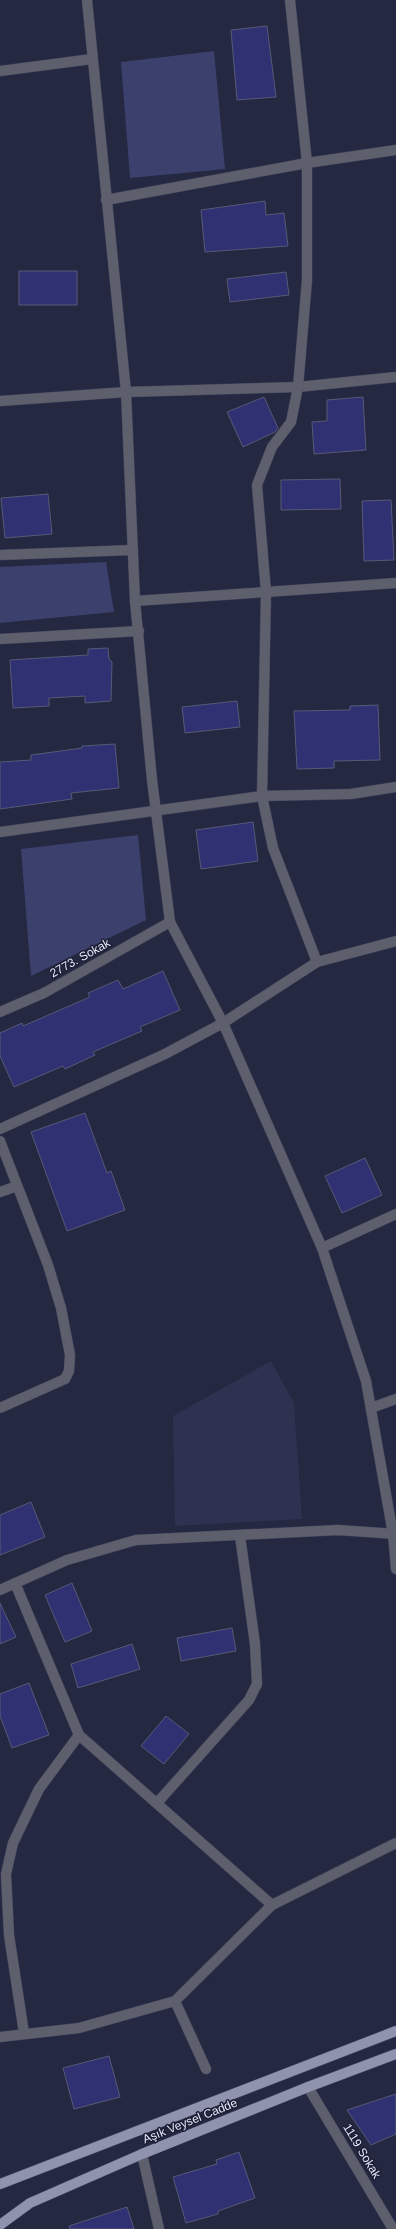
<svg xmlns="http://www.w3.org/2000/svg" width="396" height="2229" viewBox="0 0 396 2229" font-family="Helvetica,sans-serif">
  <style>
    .built { fill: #2e314f }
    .green { fill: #3c406d }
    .building { fill: #303172; stroke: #565a76 }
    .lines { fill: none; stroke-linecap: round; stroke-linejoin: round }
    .minor-casing { stroke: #40435b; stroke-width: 11 }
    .primary-casing { stroke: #40435b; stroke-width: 11 }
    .minor { stroke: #5d5f6c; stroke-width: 10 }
    .primary { stroke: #8f93ad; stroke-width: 10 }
    .labels { text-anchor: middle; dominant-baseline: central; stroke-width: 3; stroke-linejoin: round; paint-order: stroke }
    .street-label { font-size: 12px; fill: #e5e8f8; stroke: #1c1e36 }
  </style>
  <rect width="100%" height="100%" fill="#252841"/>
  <path class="built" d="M271 1361 294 1403 302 1519 175 1526 173 1416Z"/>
  <g class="green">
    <path d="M214 51 225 169 130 178 121 62Z"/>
    <path d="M106 562 114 612 0 623V567Z"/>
    <path d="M138 835 146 920 31 976 21 849Z"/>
  </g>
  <g class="building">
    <path d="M267 26 276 97 237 100 231 30Z"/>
    <path d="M265 201 266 215 284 213 288 246 205 252 201 210Z"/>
    <rect x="19" y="271" width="58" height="34"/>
    <path d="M286 272 289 295 230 302 227 279Z"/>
    <path d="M264 397 278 428 275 432 243 447 227 412Z"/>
    <path d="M363 397 366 450 314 454 312 422 327 421V400Z"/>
    <path d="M340 479 341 509 281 510V480Z"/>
    <path d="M48 494 52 534 5 538 1 498Z"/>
    <path d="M391 500 394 560 364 561 362 501Z"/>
    <path d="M108 648 109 659 112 662 111 701 85 703V696L49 698V706L13 708 10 660 88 655V649Z"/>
    <path d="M237 701 240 727 185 733 182 707Z"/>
    <path d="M378 705 380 760 334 761V768L297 769 294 711 350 710V706Z"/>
    <path d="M115 744 119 788 71 793 72 799 0 809V762L31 760V755L82 748V746Z"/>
    <path d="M253 822 258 861 201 869 196 830Z"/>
    <path d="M163 971 180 1010 140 1027 142 1031 93 1052 95 1055 65 1069 63 1066 14 1087 0 1056V1033L22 1023 23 1026 90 997 88 993 118 980 123 989Z"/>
    <path d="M85 1113 107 1173 111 1171 125 1210 67 1231 31 1132Z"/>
    <path d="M365 1158 382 1195 342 1213 325 1176Z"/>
    <path d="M31 1502 45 1537 0 1555V1515Z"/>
    <path d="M72 1583 92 1631 65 1642 45 1595Z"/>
    <path d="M0 1603 16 1637 0 1644Z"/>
    <path d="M232 1628 236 1651 181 1661 177 1638Z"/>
    <path d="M132 1644 140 1669 78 1688 71 1664Z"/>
    <path d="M29 1683 49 1735 12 1748 0 1716V1694Z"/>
    <path d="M166 1716 189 1734 164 1764 141 1746Z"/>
    <path d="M109 2056 120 2097 74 2109 63 2068Z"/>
    <path d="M396 2094V2134L371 2145 347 2110Z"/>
    <path d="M239 2152 255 2198 218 2211V2214L186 2223 173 2177 217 2164 216 2160Z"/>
    <path d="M127 2207 134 2229H70L69 2226Z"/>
  </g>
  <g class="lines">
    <defs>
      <g id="minor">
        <path d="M0 71 92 59"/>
        <path d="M106 200 307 163 396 150"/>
        <path d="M0 401 126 392 298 387 396 377"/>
        <path d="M0 555 133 550"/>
        <path d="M396 583 266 592 262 796 351 794 396 787"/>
        <path d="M135 601 266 592 257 485 272 447 291 422 298 387 307 280V163L290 0"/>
        <path d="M0 639 139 631"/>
        <path d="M0 832 262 796 273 848 317 962 223 1023 170 922 152 780 135 601 126 392 87 0"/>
        <path d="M317 962 396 941"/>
        <path d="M0 1012 44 993 170 922"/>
        <path d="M0 1129 165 1054 223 1023 322 1248 366 1381 393 1534 396 1569"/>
        <path d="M0 1141 48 1265 61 1308 70 1355 69 1371 65 1379 0 1408"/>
        <path d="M0 1192 17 1186"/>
        <path d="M322 1248 396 1214"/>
        <path d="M371 1408 396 1399"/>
        <path d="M15 1583 79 1735 272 1905"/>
        <path d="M0 1590 67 1560 136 1540 338 1530 396 1534"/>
        <path d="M157 1803 249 1700 257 1684 255 1644 240 1536"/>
        <path d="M175 2001 206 2069"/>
        <path d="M24 2033 9 1935 6 1874 13 1843 39 1789 79 1735"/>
        <path d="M0 2037 79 2028 175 2001 272 1905 396 1843"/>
        <path d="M308 2087 393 2229"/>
        <path d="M142 2154 159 2229"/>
      </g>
      <g id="primary">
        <path d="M0 2184 396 2031"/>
        <path d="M0 2225 30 2203 142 2154 308 2087 396 2054"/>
      </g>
    </defs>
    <use href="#minor" class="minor-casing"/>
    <use href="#primary" class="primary-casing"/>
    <use href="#minor" class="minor"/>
    <use href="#primary" class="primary"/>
  </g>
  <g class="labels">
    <g class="street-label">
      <text transform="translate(80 958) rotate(-29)">2773. Sokak</text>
      <text transform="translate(190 2121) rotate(-22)">Aşık Veysel Cadde</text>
      <text transform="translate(362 2151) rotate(59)">1119 Sokak</text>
    </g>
  </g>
</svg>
